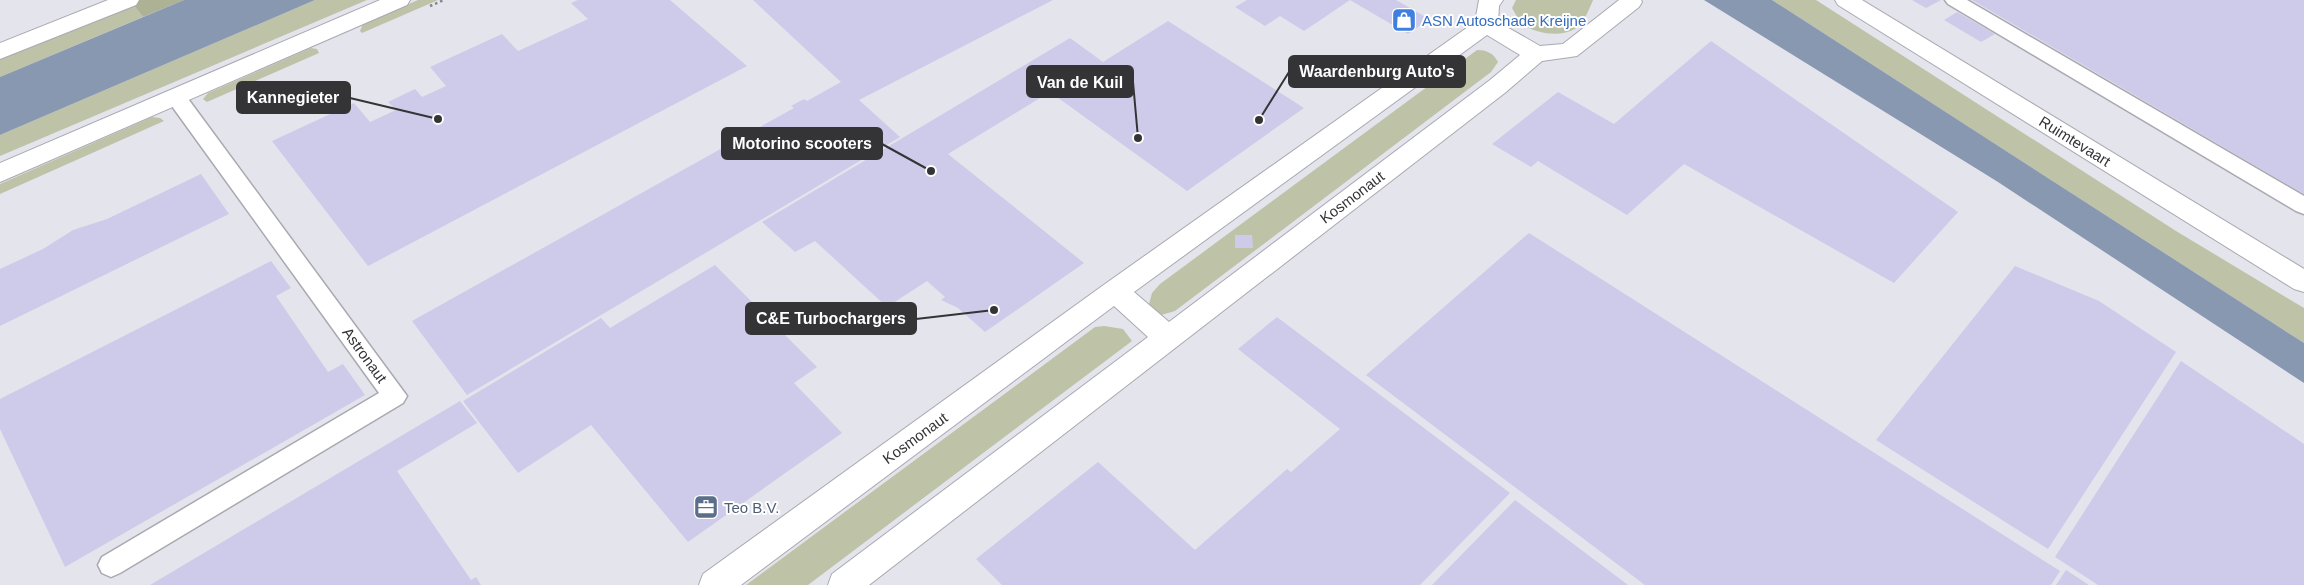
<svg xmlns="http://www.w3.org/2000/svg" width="2304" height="585" viewBox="0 0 2304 585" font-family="Helvetica,sans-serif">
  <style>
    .green { fill: #bec2a7 }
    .forest { fill: #aeb294 }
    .water { fill: #8898b1 }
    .building { fill: #cdcbe9 }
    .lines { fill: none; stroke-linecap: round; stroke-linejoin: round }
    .service-casing { stroke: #aaa9b2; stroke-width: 3 }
    .minor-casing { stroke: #aaa9b2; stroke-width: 2 }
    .path { stroke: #85858b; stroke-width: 2.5; stroke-dasharray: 2.5 3; stroke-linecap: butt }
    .service { fill: #fff; fill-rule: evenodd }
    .minor { fill: #fff; fill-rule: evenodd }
    .labels { text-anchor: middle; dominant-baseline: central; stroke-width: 4; stroke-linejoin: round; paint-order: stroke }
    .shop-label { font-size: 15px; fill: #366cbe; stroke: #fff; text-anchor: start }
    .street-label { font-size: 15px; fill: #343437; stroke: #fff }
    .service-label { font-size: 15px; fill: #4e5e75; stroke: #fff; text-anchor: start }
    .leader { fill: none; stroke: #343437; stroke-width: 2 }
    .callout-dot { fill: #343437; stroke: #fff; stroke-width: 2 }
    .callout { fill: #343437; stroke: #343437; stroke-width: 2 }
    .callout-label { font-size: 16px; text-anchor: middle; font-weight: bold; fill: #fff }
  </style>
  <rect width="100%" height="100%" fill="#e4e4ed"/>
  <g class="green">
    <path d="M315 0H367L0 156V135Z"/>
    <path d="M418 0H438L362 33 360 31 363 24Z"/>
    <path d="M1516 0H1593C1589 9 1584 24 1575 29 1562 37 1537 34 1526 26 1519 21 1516 15 1512 8Z"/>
    <path d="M1772 0H1816L2176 231 2304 308V343Z"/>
    <path d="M132 3 143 17 0 77V57Z"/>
    <path d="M311 48 317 49 319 53 207 102 203 99 208 93Z"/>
    <path d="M1477 50C1487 50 1493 53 1498 62L1491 72 1175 311 1161 315 1149 304 1152 293 1160 284Z"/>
    <path d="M152 117 160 118 164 121 0 194V184Z"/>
    <path d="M1104 326 1123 329 1132 341 808 585H746L1095 327Z"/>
  </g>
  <path class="forest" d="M140 0H184L143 17 132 3Z"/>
  <g class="water">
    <path d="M184 0H315L0 135V77Z"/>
    <path d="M1704 0H1772L2304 343V383L1998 182Z"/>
  </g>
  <g class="building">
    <path d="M578 0H670L747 66 368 266 272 141 354 103 370 122 396 110 388 102 415 89 422 97 446 86 430 67 502 34 518 51 588 19 571 3Z"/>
    <path d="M753 0H1053L859 100 900 137 467 395 412 321 794 108 791 106 804 99 807 101 841 82Z"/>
    <path d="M1247 0H1350L1304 31 1280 16 1265 26 1235 7Z"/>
    <path d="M1350 0H1396L1429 19 1408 34Z"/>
    <path d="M1912 0H1941L1926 8Z"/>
    <path d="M1972 0H2304V194Z"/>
    <path d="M1957 12 1995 34 1981 42 1944 20Z"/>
    <path d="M1168 21 1304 108 1187 191 1050 92 948 154 1084 263 985 332 958 308 941 300 945 297 927 281 887 307 815 241 795 252 762 222 1070 38 1103 62Z"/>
    <path d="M1711 41 1958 212 1894 283 1684 164 1627 215 1538 161 1531 167 1492 144 1558 92 1614 124Z"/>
    <path d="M201 174 229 214 0 326V269L43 249 73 230 107 219Z"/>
    <path d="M1529 233 2060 571 2051 585H1645L1366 375Z"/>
    <path d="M1235 235H1252L1253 248H1235Z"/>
    <path d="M271 261 291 288 276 296 328 372 343 364 365 395 65 567 0 429V399Z"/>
    <path d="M715 265 817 367 794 383 842 433 688 542 591 425 518 473 463 401 601 318 610 328Z"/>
    <path d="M2015 266 2099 301 2176 352 2048 549 1876 440Z"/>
    <path d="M1277 317 1510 493 1420 585H1002L976 559 1098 462 1195 550 1287 469 1291 472 1340 429 1238 349Z"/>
    <path d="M2181 361 2304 444V585H2098L2055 557Z"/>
    <path d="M460 401 477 423 397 471 471 580 476 577 481 585H150Z"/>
    <path d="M1515 500 1628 585H1432Z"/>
    <path d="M2066 570 2089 585H2056Z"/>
  </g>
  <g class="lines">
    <defs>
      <g id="service">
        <path d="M1945 0H1967L2304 196V214L2296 211 1948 4Z"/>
        <path d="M176 90 183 92 407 396 403 403 120 573 111 577 102 573 98 565 102 557 379 393 169 102 166 97 169 92Z"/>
      </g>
      <g id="minor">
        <path d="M108 0H139L136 5 0 59V43Z"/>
        <path d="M380 0H410L407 5 0 182V163Z"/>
        <path d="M1479 0H1503L1499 6 1498 22 1540 46 1563 44 1619 0H1641L1642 2 1639 7 1577 56 1542 61 1506 92 869 585H828L832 574 1148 337 1114 306 741 585H699L703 574 1105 284 1475 22ZM1487 35 1520 55 1490 80 1169 322 1134 292Z"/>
        <path d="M1835 0H1862L2304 269V292L2294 289 1838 5Z"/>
      </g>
    </defs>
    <use href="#service" class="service-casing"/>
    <use href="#minor" class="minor-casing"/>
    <path class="path" d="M430 6 444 0"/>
    <use href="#service" class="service"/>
    <use href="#minor" class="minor"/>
  </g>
  <defs>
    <symbol id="shop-square" viewBox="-11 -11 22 22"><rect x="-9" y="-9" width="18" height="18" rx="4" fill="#3f7fe0" stroke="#fff"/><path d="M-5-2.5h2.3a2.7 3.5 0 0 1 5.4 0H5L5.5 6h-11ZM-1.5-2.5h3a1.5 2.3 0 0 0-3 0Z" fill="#fff"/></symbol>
    <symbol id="office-square" viewBox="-11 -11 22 22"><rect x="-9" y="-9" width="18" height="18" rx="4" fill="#5c6f8a" stroke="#fff"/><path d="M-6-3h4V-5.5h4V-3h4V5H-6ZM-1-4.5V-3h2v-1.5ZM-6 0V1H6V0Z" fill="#fff"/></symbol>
  </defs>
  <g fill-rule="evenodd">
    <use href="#shop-square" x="1390" y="6" width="28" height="28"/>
    <use href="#office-square" x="692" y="493" width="28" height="28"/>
  </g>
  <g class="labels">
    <g class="shop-label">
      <text x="1422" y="20">ASN Autoschade Kreijne</text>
    </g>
    <g class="street-label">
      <text transform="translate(2075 141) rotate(32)">Ruimtevaart</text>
      <text transform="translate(1352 197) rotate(-37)">Kosmonaut</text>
      <text transform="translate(365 355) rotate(54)">Astronaut</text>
      <text transform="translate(915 438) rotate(-36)">Kosmonaut</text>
    </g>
    <g class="service-label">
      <text x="724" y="507">Teo B.V.</text>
    </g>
  </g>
  <path class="leader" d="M1259 120L1289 72M1138 138L1133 82M438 119L350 98M931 171L882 144M994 310L916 319"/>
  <g class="callout-dot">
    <circle cx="1259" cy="120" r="5"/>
    <circle cx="1138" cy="138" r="5"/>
    <circle cx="438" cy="119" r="5"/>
    <circle cx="931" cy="171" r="5"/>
    <circle cx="994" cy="310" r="5"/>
  </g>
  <g class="callout">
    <rect x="1289" y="56" width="176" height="31" rx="5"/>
    <rect x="1027" y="66" width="106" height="31" rx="5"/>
    <rect x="237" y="82" width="113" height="31" rx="5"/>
    <rect x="722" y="128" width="160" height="31" rx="5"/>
    <rect x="746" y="303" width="170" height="31" rx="5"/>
  </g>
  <g class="callout-label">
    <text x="1377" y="77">Waardenburg Auto's</text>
    <text x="1080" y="88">Van de Kuil</text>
    <text x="293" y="103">Kannegieter</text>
    <text x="802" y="149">Motorino scooters</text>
    <text x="831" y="324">C&amp;E Turbochargers</text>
  </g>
</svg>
